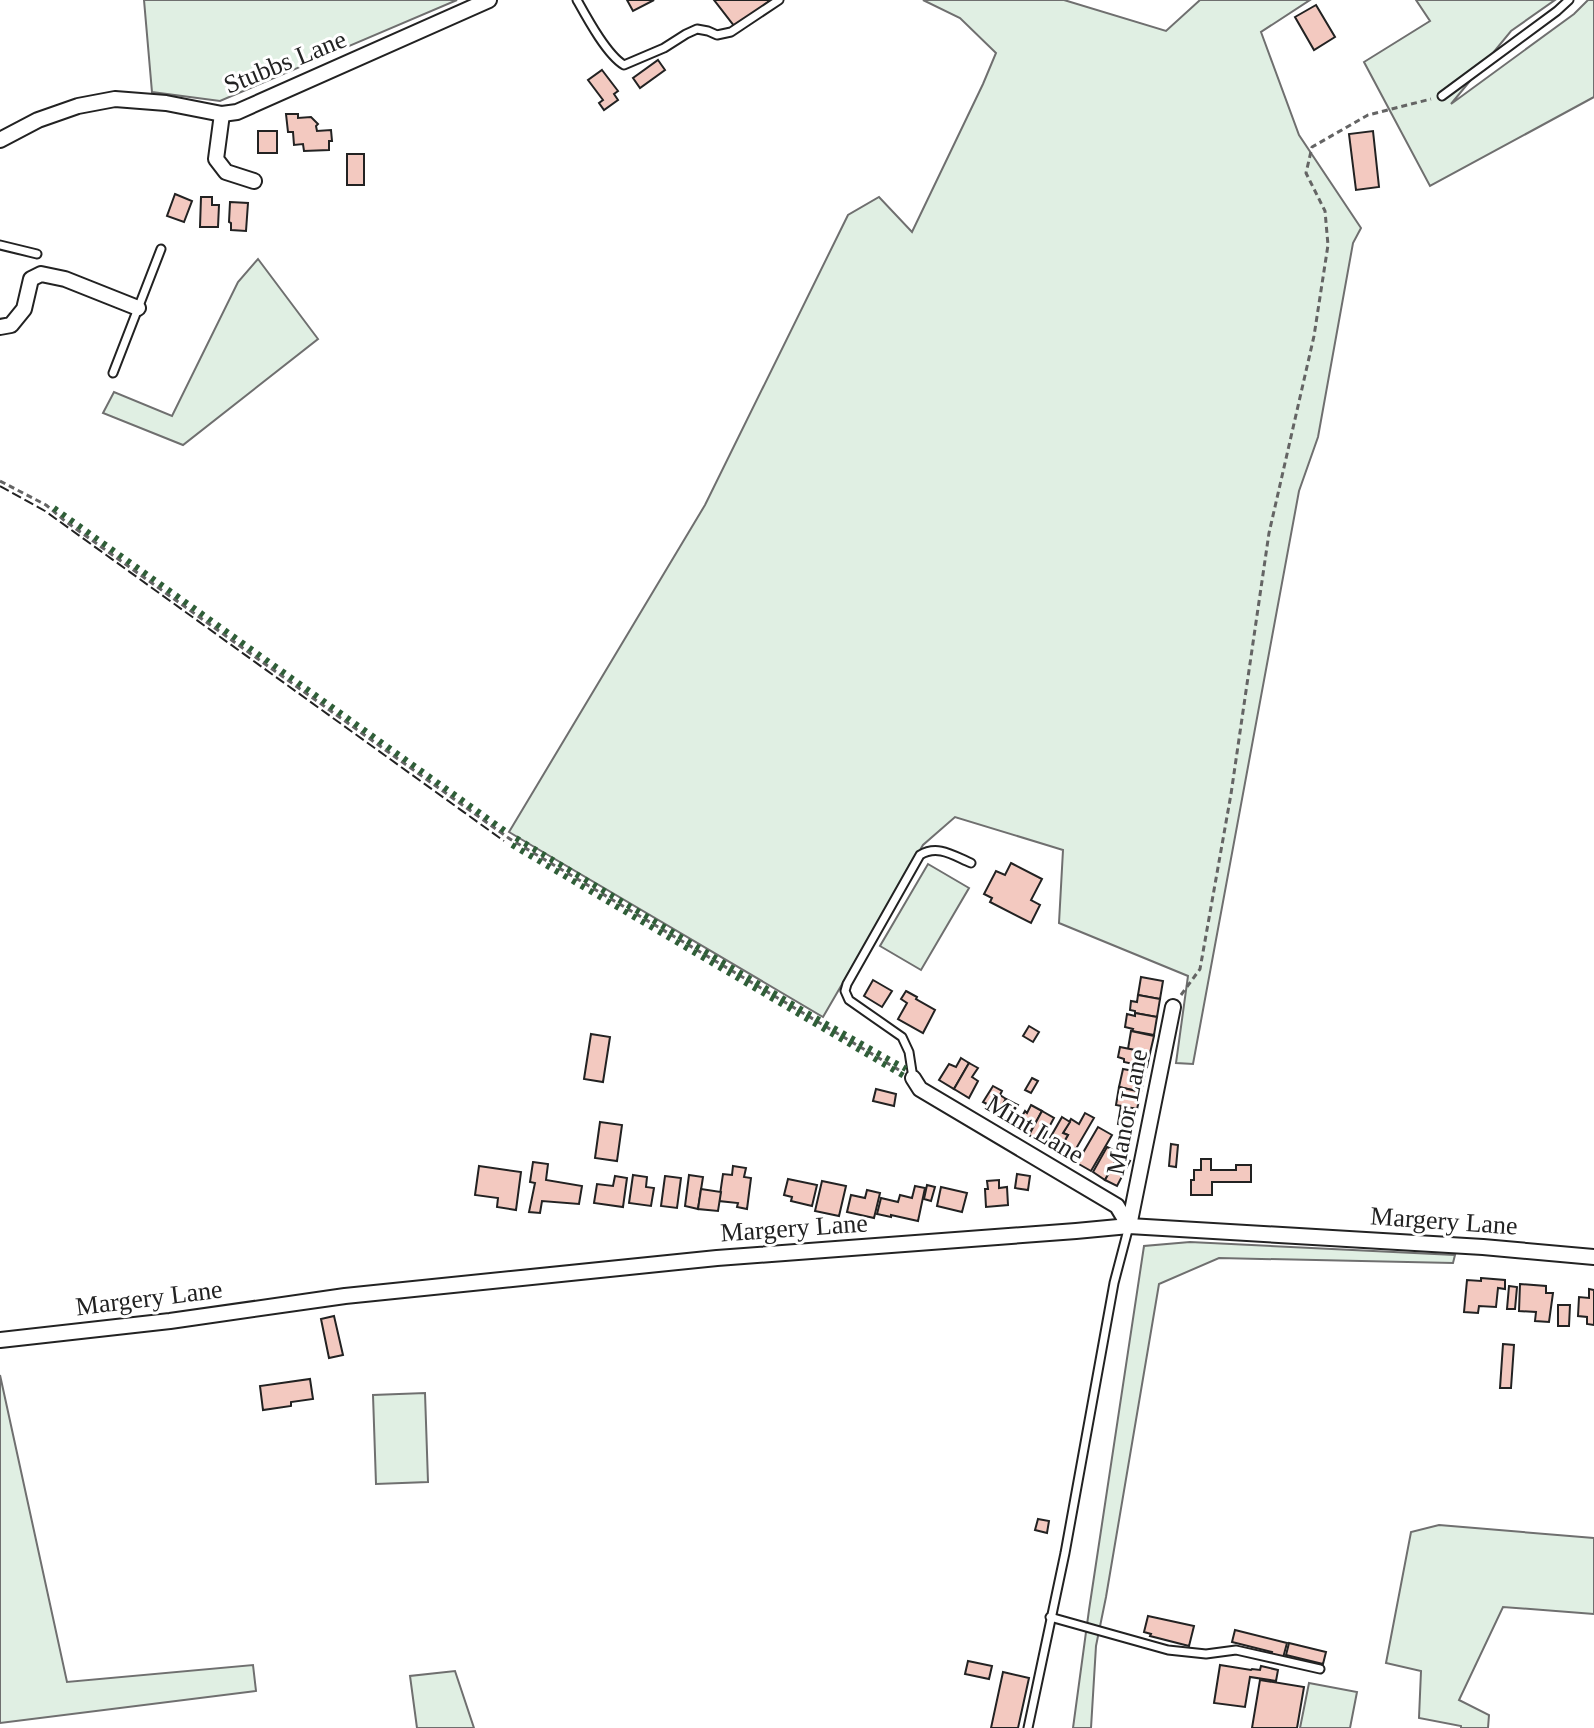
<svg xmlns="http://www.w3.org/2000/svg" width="1594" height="1728" viewBox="0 0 1594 1728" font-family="Georgia,serif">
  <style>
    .green { fill: #e0efe3; stroke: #6f6f6f; stroke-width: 2 }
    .building { fill: #f3c9c0; stroke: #222; stroke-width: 2 }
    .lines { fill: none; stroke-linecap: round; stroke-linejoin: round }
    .lane-casing { stroke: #222; stroke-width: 11 }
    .street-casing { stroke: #222; stroke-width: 18 }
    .path { stroke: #646464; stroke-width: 3; stroke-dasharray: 6 4; stroke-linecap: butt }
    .lane { stroke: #fff; stroke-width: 7 }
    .street { stroke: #fff; stroke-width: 14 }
    .hedge { stroke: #2f5e38; stroke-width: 6; stroke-dasharray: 4 6; stroke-linecap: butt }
    .fence { stroke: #222; stroke-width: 2; stroke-dasharray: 10 4; stroke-linecap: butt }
    .labels { text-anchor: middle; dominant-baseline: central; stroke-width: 6; stroke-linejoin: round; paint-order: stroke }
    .street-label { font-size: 26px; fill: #222; stroke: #fff }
  </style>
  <rect width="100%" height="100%" fill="#fff"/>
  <g class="green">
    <path d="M144 0H457L220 101 152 92Z"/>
    <path d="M923 0H1064L1166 31 1200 0H1310L1261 32 1299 135 1361 228 1353 243 1318 437 1299 491 1193 1064 1176 1063 1188 976 1059 923 1063 850 955 817 923 845 823 1017 509 832 705 505 848 215 879 197 912 232 983 84 996 53 960 18Z"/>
    <path d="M1416 0H1555L1511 31 1451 104 1574 14 1588 0H1594V97L1430 186 1364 62 1430 21Z"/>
    <path d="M258 259 318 339 183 445 103 413 114 392 172 416 238 282Z"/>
    <path d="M928 864 969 888 921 970 880 946Z"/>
    <path d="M1190 1242 1455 1255 1453 1263 1219 1258 1159 1284 1106 1597 1096 1646 1091 1728H1073L1089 1610 1144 1246Z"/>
    <path d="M0 1375 67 1682 253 1665 256 1691 0 1723Z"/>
    <path d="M425 1393 428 1482 376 1484 373 1395Z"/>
    <path d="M1439 1525 1594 1538V1614L1503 1607 1459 1700 1489 1715 1488 1728H1461V1726L1419 1718 1421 1671 1386 1663 1411 1532Z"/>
    <path d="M455 1671 474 1728H417L410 1676Z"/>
    <path d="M1309 1683 1357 1692 1350 1728H1300Z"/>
  </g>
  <g class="building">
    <path d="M627 0H654L633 11Z"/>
    <path d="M714 0H771L735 27Z"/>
    <path d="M1316 5 1335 37 1314 50 1295 17Z"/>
    <path d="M658 60 665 70 640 88 633 78Z"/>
    <path d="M602 70 618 91 614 94 618 100 604 110 599 103 603 100 588 80Z"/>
    <path d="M286 114H298V118L311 117 318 124 316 126 317 131 331 130 332 141H329V150L304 151 303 144 294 145 293 132H288Z"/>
    <rect x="258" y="131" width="19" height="22"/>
    <path d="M1373 131 1379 187 1356 190 1349 134Z"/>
    <rect x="347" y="154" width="17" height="31"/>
    <path d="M175 194 192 201 184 222 167 216Z"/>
    <path d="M201 197H212V205H219L218 227H200Z"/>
    <path d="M230 202 248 203 246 231 231 230V223L229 222Z"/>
    <path d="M1011 863 1042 879 1031 900 1040 905 1031 923 990 902 992 898 984 894 996 871 1005 875Z"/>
    <path d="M1141 977 1163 981 1160 999 1138 995Z"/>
    <path d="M873 980 892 991 882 1007 864 996Z"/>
    <path d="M906 991 917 997 916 999 935 1010 923 1033 898 1019 907 1003 901 999Z"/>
    <path d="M1138 995 1160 999 1157 1017 1135 1013V1011L1130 1010 1131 1001 1137 1002Z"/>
    <path d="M1135 1013 1157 1017 1154 1035 1132 1031 1133 1029 1125 1027 1127 1014 1135 1016Z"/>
    <path d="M1029 1026 1039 1032 1033 1042 1023 1036Z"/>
    <path d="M1131 1031 1154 1036 1150 1053 1128 1049Z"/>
    <path d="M591 1034 610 1037 603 1082 584 1079Z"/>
    <path d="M1120 1047 1150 1053 1147 1067 1124 1062V1059L1118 1057Z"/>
    <path d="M961 1058 969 1063 954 1089 939 1080 949 1064 956 1067Z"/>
    <path d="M969 1063 978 1068 972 1077 978 1081 969 1098 954 1089Z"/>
    <path d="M1123 1069 1145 1073 1141 1092 1119 1087Z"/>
    <path d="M1032 1078 1038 1081 1031 1093 1025 1090Z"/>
    <path d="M993 1086 1002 1091 1000 1095 1006 1099 997 1114 985 1108 987 1104 983 1102Z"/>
    <path d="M1119 1087 1141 1092 1137 1109 1116 1105Z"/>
    <path d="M876 1089 896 1094 894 1106 873 1101Z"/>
    <path d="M1006 1099 1018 1105 1009 1121 997 1114Z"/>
    <path d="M1031 1105 1042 1111 1029 1135 1016 1127 1025 1111 1027 1113Z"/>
    <path d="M1121 1106 1137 1109 1133 1127 1118 1124Z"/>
    <path d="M1042 1111 1054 1118 1041 1142 1029 1135Z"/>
    <path d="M1085 1113 1094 1118 1070 1159 1058 1152 1068 1135 1063 1133 1071 1119 1079 1124Z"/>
    <path d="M1062 1117 1070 1122 1063 1133 1068 1135 1058 1152 1046 1145Z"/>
    <path d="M600 1122 622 1125 617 1161 595 1158Z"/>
    <path d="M1098 1127 1112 1135 1091 1171 1077 1163Z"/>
    <path d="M1171 1144 1178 1145 1176 1167 1169 1166Z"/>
    <path d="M1107 1147 1115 1151 1117 1147 1122 1150 1105 1180 1093 1172Z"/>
    <path d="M1119 1155 1130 1161 1117 1186 1105 1180Z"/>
    <path d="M1201 1159H1211V1170H1236V1165H1251V1182H1212V1195H1191V1180H1194V1170H1201Z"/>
    <path d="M533 1162 548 1164 546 1180 582 1186 579 1204 542 1201 540 1213 529 1212 535 1183 530 1182Z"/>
    <path d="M479 1166 521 1172 516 1210 497 1207 498 1198 475 1195Z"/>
    <path d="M733 1166 746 1168 744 1177 751 1178 747 1209 737 1207 738 1203 719 1201 723 1174 732 1175Z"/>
    <path d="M1017 1174 1030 1176 1028 1190 1015 1188Z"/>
    <path d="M633 1175 647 1177 646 1187 654 1188 651 1206 629 1203Z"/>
    <path d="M689 1175 703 1177 698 1209 685 1206Z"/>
    <path d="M615 1176 627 1178 623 1207 594 1203 597 1184 613 1186Z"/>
    <path d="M665 1176 681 1178 677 1208 661 1206Z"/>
    <path d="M788 1179 817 1185 812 1206 791 1201 792 1197 784 1195Z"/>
    <path d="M999 1180V1188L1007 1187 1008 1205 986 1207 985 1189H988L987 1181Z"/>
    <path d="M822 1181 846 1186 839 1216 815 1211Z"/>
    <path d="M927 1185 935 1187 931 1201 924 1199Z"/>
    <path d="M915 1186 925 1188 918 1221 891 1215V1217L877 1214 881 1198 898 1202 900 1195 912 1198Z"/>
    <path d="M941 1187 967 1193 962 1212 937 1206Z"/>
    <path d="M701 1189 721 1192 718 1211 698 1209Z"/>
    <path d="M867 1190 880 1193 874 1218 847 1212 851 1195 865 1198Z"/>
    <path d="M1481 1278 1505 1280V1289L1498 1288 1496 1307 1479 1306 1478 1313 1464 1312 1467 1280 1481 1281Z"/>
    <path d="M1520 1284 1546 1286V1293H1553L1549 1322 1535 1321 1536 1312 1519 1311Z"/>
    <path d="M1509 1286 1517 1287 1515 1309H1507Z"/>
    <path d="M1589 1289 1594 1290V1325L1587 1324V1317L1578 1316 1579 1297 1589 1298Z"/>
    <path d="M1558 1305H1570L1569 1326H1558Z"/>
    <path d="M334 1316 343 1355 329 1358 321 1319Z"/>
    <path d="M1503 1344 1514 1345 1511 1388H1500Z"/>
    <path d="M310 1379 313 1399 291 1402V1406L263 1410 260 1386Z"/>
    <path d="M1038 1519 1049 1521 1047 1533 1035 1530Z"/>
    <path d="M1148 1616 1194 1626 1189 1646 1150 1636 1151 1634 1144 1632Z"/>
    <path d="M1235 1630 1287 1643 1283 1658 1271 1655 1272 1652 1232 1642Z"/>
    <path d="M1289 1643 1326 1652 1323 1664 1286 1655Z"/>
    <path d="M968 1661 992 1666 989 1679 965 1674Z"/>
    <path d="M1220 1665 1251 1670 1252 1669 1260 1670 1261 1666 1278 1670 1276 1681 1250 1677 1245 1707 1214 1703Z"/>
    <path d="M1003 1672 1029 1678 1018 1728H991Z"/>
    <path d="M1260 1680 1304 1687 1297 1728H1252Z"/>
  </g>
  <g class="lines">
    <defs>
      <g id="lane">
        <path d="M577 0C587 18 607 55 624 65L664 48 686 34 697 29 708 31 717 35 731 32 779 0"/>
        <path d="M1442 96 1557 11 1569 0"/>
        <path d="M0 245 37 254"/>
        <path d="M113 373 161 249"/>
        <path d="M913 1078 909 1052 902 1037 849 1000 845 991 847 984 920 855C938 844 954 856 971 863"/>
        <path d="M1050 1617 1168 1650 1206 1654 1236 1650 1320 1669"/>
        <path d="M1028 1728 1065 1553 1114 1283 1129 1226"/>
      </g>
      <g id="street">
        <path d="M222 114 216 159 226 172 254 181"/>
        <path d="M0 140 38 120 78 106 115 99 166 103 222 114 237 112 489 0"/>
        <path d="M0 327 11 325 24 309 31 279 41 274 65 279 138 308"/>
        <path d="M913 1078 920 1089 1117 1206 1129 1226"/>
        <path d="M1129 1226 1173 1007"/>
        <path d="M0 1340 170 1321 345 1296 717 1258 1076 1231 1129 1226 1483 1247 1594 1257"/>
      </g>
    </defs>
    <use href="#lane" class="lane-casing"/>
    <use href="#street" class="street-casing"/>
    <g class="path">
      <path d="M0 481 46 505 65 521 510 839 899 1070"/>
      <path d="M1181 995 1200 969 1231 794 1269 533 1314 336 1328 245 1325 211 1306 173 1312 147 1368 115 1431 99"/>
    </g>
    <use href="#lane" class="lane"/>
    <use href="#street" class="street"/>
    <g class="hedge">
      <path d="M54 508 508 833"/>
      <path d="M516 838 807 1013 906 1069"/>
      <path d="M512 845 904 1076"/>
    </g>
    <path class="fence" d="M0 486 45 511 504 841"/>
  </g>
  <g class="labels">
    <g class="street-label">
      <text transform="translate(285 62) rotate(-22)">Stubbs Lane</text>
      <text transform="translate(1127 1112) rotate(-79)">Manor Lane</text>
      <text transform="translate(1035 1129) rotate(31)">Mint Lane</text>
      <text transform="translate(1444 1221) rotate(4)">Margery Lane</text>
      <text transform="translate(794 1228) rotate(-4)">Margery Lane</text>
      <text transform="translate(149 1298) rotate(-7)">Margery Lane</text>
    </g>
  </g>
</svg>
